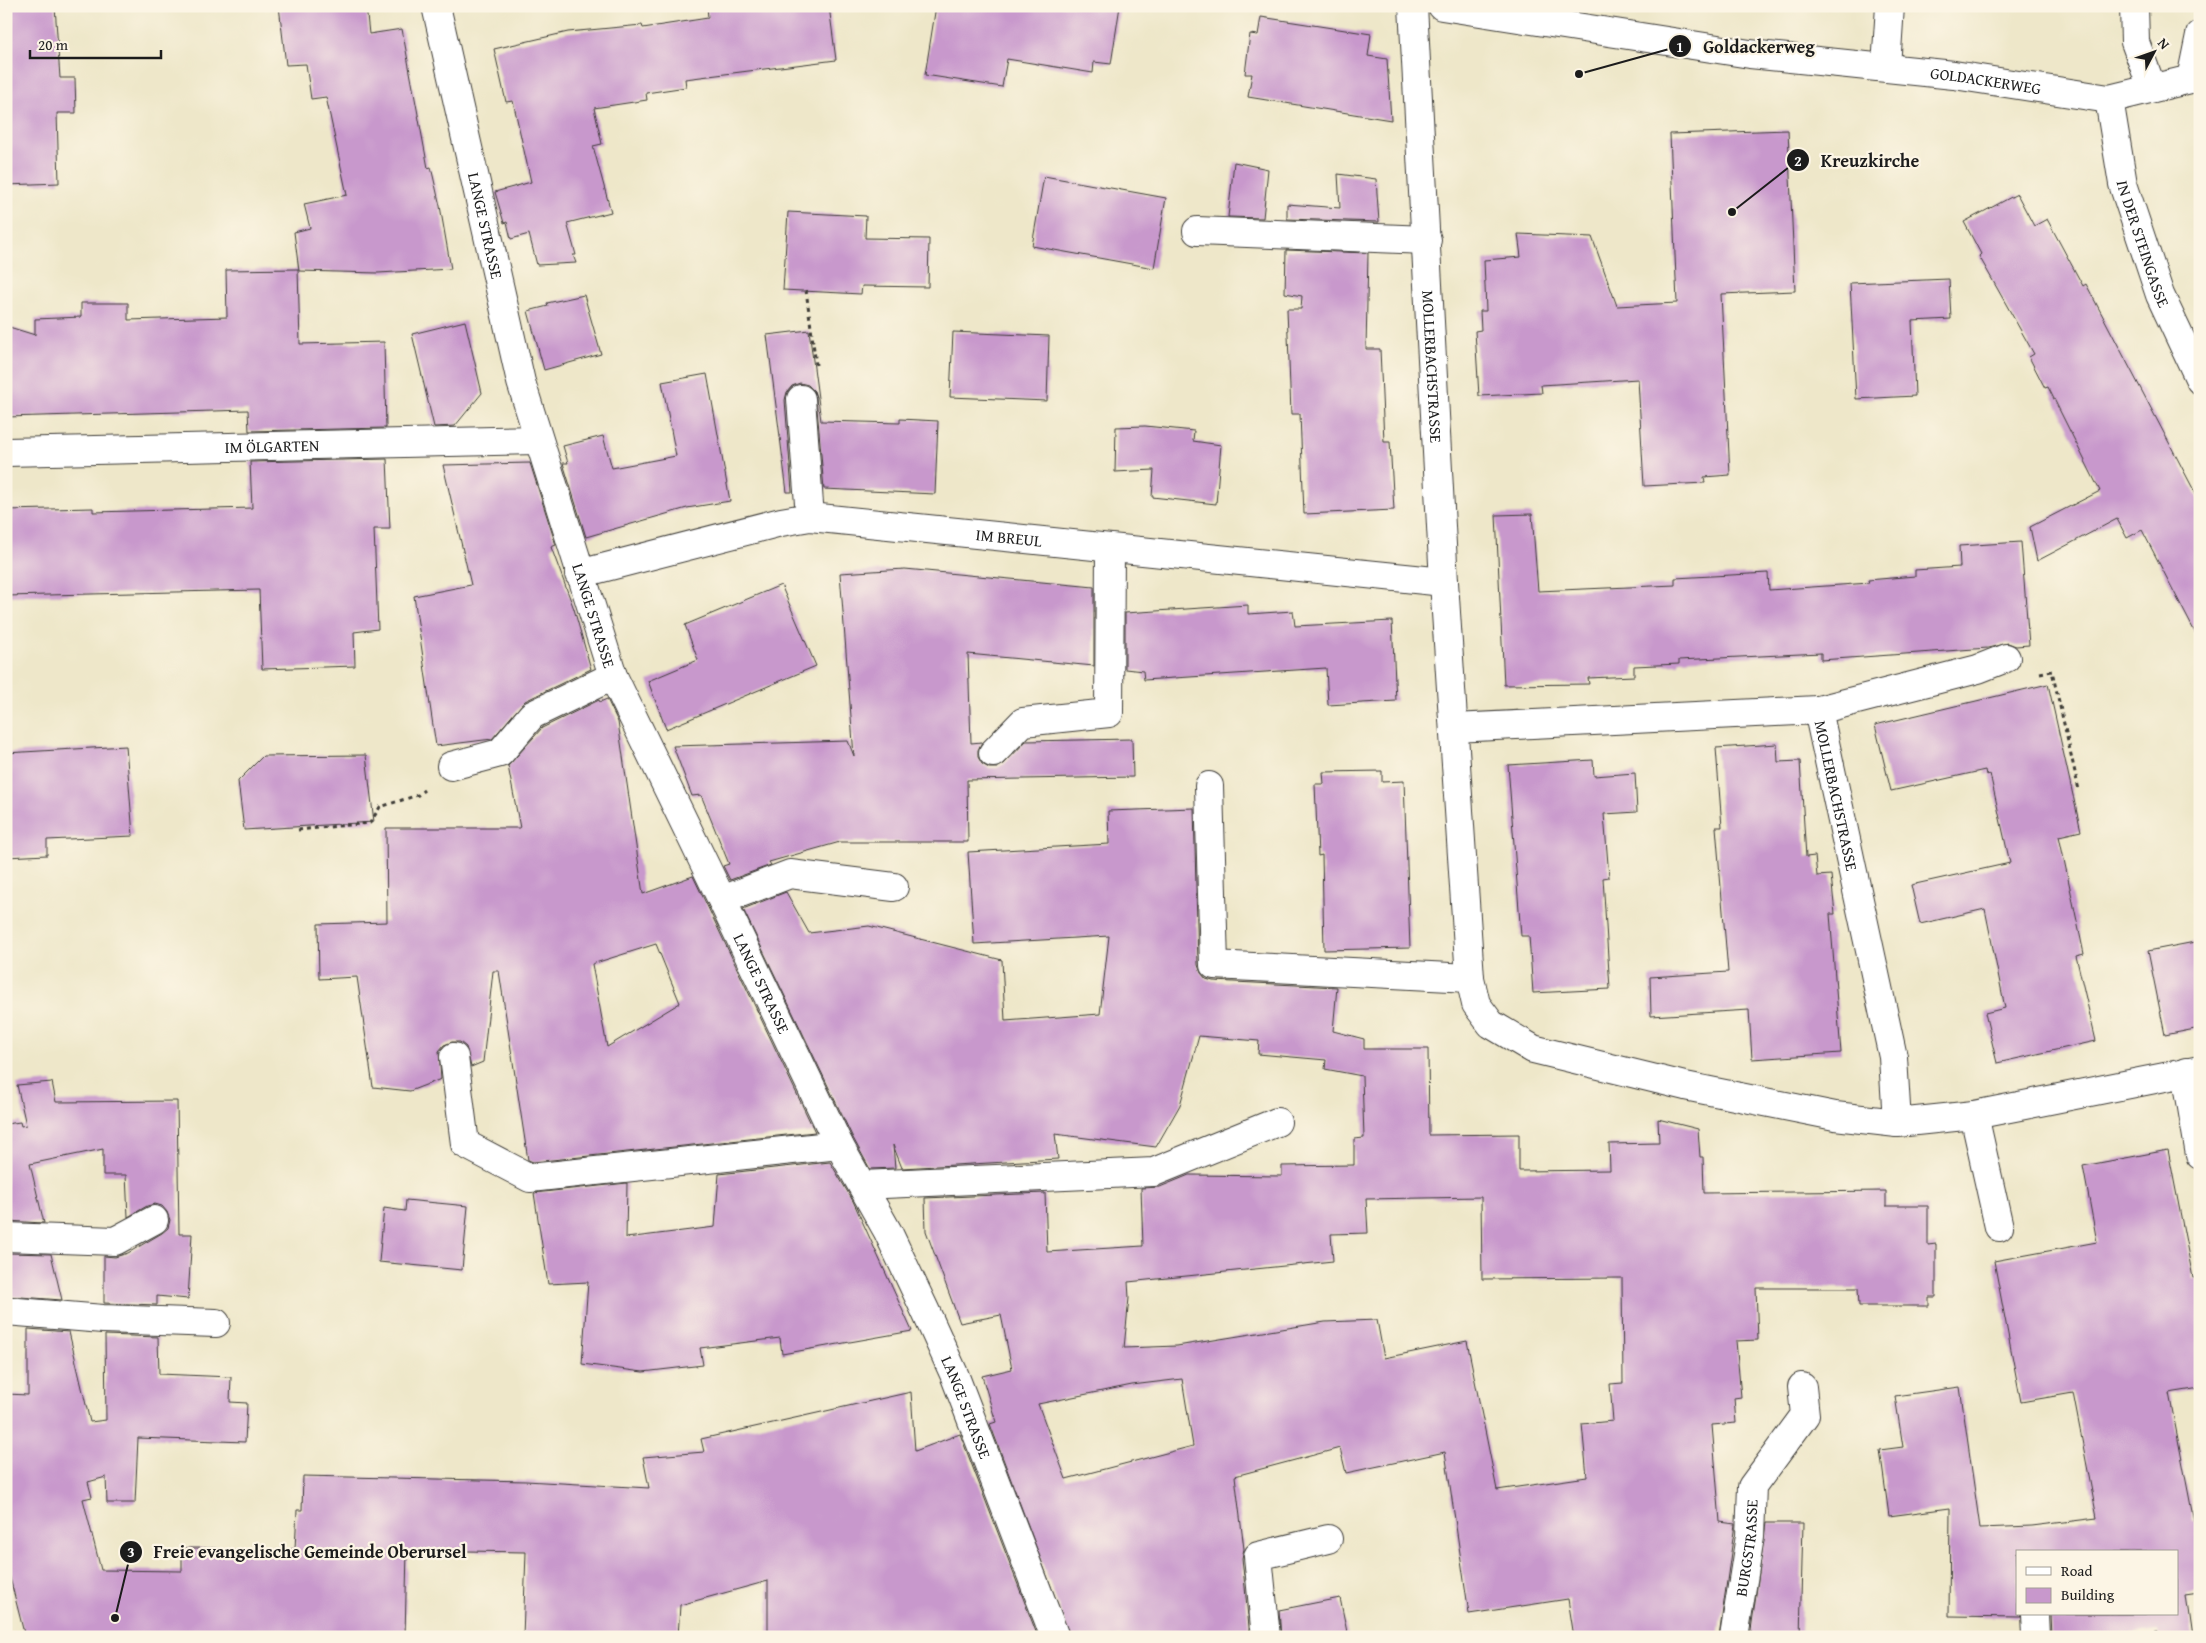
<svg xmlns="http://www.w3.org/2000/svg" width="2206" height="1643" viewBox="0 0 2206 1643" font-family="'Gentium Book Plus',serif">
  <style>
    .building { fill: #c898cc; fill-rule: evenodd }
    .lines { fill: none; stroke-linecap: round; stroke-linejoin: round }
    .minor-casing { stroke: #3c3a36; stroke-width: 30 }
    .path { stroke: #3c3a36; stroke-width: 3; stroke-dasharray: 4 4; stroke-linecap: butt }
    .minor { stroke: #fff; stroke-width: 28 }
    .labels { text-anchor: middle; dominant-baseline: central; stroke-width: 4.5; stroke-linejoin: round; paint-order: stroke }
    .street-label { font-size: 16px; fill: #1c1c1c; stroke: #fcf5e5 }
    .leader { fill: none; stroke: #1c1c1c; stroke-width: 2 }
    .callout-dot { fill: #1c1c1c; stroke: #fcf5e5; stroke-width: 2 }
    .mark-label { font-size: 15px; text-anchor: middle; font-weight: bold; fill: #fff }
    .callout-label { font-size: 18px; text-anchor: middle; font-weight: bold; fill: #1c1c1c; stroke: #fcf5e5; stroke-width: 4.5; stroke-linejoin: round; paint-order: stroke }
  </style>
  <rect width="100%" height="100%" fill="#fcf5e5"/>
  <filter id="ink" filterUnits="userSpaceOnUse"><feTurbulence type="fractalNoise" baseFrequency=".02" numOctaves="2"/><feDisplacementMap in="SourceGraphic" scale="10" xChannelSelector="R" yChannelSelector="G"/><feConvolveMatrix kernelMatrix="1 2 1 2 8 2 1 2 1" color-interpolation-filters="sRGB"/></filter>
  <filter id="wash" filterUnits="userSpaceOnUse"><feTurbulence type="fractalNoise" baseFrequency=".0096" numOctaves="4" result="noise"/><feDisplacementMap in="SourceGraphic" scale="20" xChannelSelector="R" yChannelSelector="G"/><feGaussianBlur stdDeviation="1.12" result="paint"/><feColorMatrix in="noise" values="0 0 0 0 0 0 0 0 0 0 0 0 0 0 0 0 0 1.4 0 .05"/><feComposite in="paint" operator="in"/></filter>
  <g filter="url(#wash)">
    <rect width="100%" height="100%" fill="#eee7c9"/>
    <g id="blocks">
      <g class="building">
        <path d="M6 6H55L60 78H75L76 113H57L59 183 6 185Z"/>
        <path d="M279 6H366L369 34 402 29 428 168 431 167 440 206 451 269 378 273 299 271 294 232 310 228 304 204 347 195 326 97 311 99 306 64 286 65Z"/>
        <path d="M707 6H829L836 60 685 79 686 87 646 93 647 100 594 108 602 144 593 146 611 212 567 223 576 255H573L576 263 537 265 529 234 511 239 507 222 504 223 495 192 531 182 513 101 506 102 494 49 568 32 642 25 643 28 708 18Z"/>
        <path d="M936 6H1120L1111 64 1094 62 1093 73 1007 59 1002 87 925 75Z"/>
        <path d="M1261 17 1371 34 1368 56 1387 59 1391 120 1248 97 1252 74H1245L1250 34 1258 35Z"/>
        <path d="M1788 130 1795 291 1721 294 1730 475 1704 477 1705 483 1644 486 1638 379 1541 385 1542 393 1479 396 1475 331 1481 330 1480 311H1486L1484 260 1521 257 1518 234 1592 237 1617 306 1677 303 1670 134Z"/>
        <path d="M1234 162 1268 169 1263 218 1228 217Z"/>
        <path d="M1338 174 1376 179 1379 222 1287 219V204L1340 208Z"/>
        <path d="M1044 176 1166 198 1154 268 1032 246Z"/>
        <path d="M2017 194 2034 226 2047 219 2083 286 2086 284 2200 502V642L2142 530 2127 538 2117 519 2037 561 2030 527 2100 491 2048 387 2045 388 2029 357 2034 354 1979 256 1981 254 1964 222Z"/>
        <path d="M788 212 866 216 865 238 929 239 928 287 862 286 861 294 783 290Z"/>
        <path d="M1286 250 1368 253 1366 349H1380L1384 442H1390L1394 510 1304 514 1300 414H1291L1287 309H1301L1302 296 1285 293Z"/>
        <path d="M298 269 300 344 384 342 386 428 249 431 248 410 6 417V326L35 335V319L81 317V303H128V320L227 317 226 270Z"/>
        <path d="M1949 279 1951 319 1912 321 1915 396 1856 399 1850 283Z"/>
        <path d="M584 295 601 354 544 370 528 311 548 306 547 303Z"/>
        <path d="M465 321 482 393 455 426 434 427 412 334Z"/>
        <path d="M809 330 821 421 900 423V419L938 421 935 494 824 489 816 397 814 391 808 385 800 383 792 386 787 392 785 400 792 492H787L767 335Z"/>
        <path d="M953 332 1049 336 1047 401 950 397Z"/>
        <path d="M707 374 730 501 687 508 586 537 563 463H568L563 446 603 436 612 468 676 456 662 382Z"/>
        <path d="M1145 426 1194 431 1193 441 1221 445 1216 504 1152 497 1154 470 1115 472 1116 427Z"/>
        <path d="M387 459 390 529H374L378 629 354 632 355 666 262 669 259 590 6 596V510L93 508V512L252 508 250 462Z"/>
        <path d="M530 463 556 545 551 547 574 609 591 669 525 701 492 739 436 746 414 596 471 585 443 465Z"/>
        <path d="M1532 514 1538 591 1675 585V578L1768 573 1769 590 1869 583 1868 580 1915 576V570L1960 567 1959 546 2021 542 2029 645 2016 646 2008 643 1988 648 1821 660V653L1679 660V664L1634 666V676L1588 678 1589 684 1504 685 1496 515Z"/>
        <path d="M905 569 1094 587V666L968 654 971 743 982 742 978 750V757L982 764 989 768H997L1004 764 1026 741 1132 739 1133 777 967 780 968 842H840L769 862 771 865 730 880 723 866 729 864 701 795 692 796 673 746 848 741 854 756 840 573Z"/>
        <path d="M781 585 816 666 666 729 648 681 698 660 685 625Z"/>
        <path d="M1248 605V614L1293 611 1295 626 1392 621 1396 701 1328 705 1326 668 1144 680 1143 671 1125 669V613Z"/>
        <path d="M2048 684 2081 831 2059 836 2084 954 2076 956 2096 1041 1997 1063 1985 1013 2005 1008 1985 909 1920 924 1911 885 2010 863 1990 774 1986 775 1985 770 1891 791 1875 725Z"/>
        <path d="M607 699 618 722 643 894 693 876 815 1132 533 1162 528 1160 499 971H493L483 1062 471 1067 466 1047 460 1042H452L444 1045 439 1051 441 1079 410 1091 373 1087 357 977 319 979 318 924 387 922 386 828H520L508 766 542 728 599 700 600 702ZM656 944 680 1003 607 1047 592 964Z"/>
        <path d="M1777 744 1778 762 1800 761 1806 857 1815 856 1817 876 1831 875 1835 914H1830L1841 1053 1752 1059 1749 1010 1651 1016 1650 977 1728 972 1716 827H1722L1716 748Z"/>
        <path d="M126 746 133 836 47 840V855L6 857V753Z"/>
        <path d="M366 755 374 822 244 830 238 781 263 756Z"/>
        <path d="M1593 760 1594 776 1635 773 1637 812 1604 814 1609 877 1603 878 1610 989 1533 993 1529 936H1521L1508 765Z"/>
        <path d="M1382 771V782L1404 781 1410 948 1324 950 1322 855 1318 856 1315 784H1324L1323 772Z"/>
        <path d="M1194 808 1198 965 1201 973 1206 979 1213 981 1337 987 1333 1031 1364 1039V1049H1428L1429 1135 1519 1134V1171L1610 1170 1609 1144 1659 1143 1658 1119 1698 1129 1700 1157H1703L1704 1193 1886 1191V1206H1928V1245L1936 1244V1297H1929V1306H1859L1858 1288H1756L1758 1340 1736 1341 1741 1397 1734 1398 1736 1423 1712 1425 1720 1522 1735 1524 1719 1637H1574L1568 1599 1469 1614 1445 1452 1346 1473 1340 1448 1235 1476 1244 1549 1242 1558 1250 1637H1070L990 1424 996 1422 982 1376 1012 1369 1001 1315 960 1323 926 1231 925 1198 1045 1193 1047 1252 1143 1246 1141 1188 1160 1187 1189 1175 1282 1176V1166L1354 1165V1139L1364 1138 1362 1076 1325 1069 1326 1060 1258 1054 1259 1041 1199 1036 1180 1105 1156 1147 1055 1134 1058 1159 902 1168 893 1145 895 1168 870 1169 853 1138 743 909 786 892 809 933 869 926 1002 960 1005 1021 1100 1014 1109 936 974 944 968 852 1109 844 1108 811ZM1481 1197 1482 1279 1622 1278 1623 1383 1610 1384 1613 1421 1582 1424 1587 1477 1497 1490 1467 1341 1384 1358 1377 1320 1325 1322 1177 1346 1124 1348 1129 1298 1128 1282 1333 1261 1331 1234 1368 1233 1366 1199ZM1182 1379 1193 1446 1066 1479 1038 1404 1132 1385Z"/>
        <path d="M2200 941V1028L2165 1035 2148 951Z"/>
        <path d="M52 1082 56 1102 177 1101 179 1234H192L188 1299 157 1296V1305L104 1303V1256L115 1257 128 1253 162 1233 168 1228 170 1220 167 1212 162 1206 155 1204 147 1206 128 1217 126 1175H103V1149L30 1164 44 1223 6 1221V1124L20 1122 21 1126 26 1125 17 1085Z"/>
        <path d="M2168 1150 2193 1278 2200 1277V1388L2169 1393 2194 1522 2200 1521V1592L2186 1594 2192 1637H2159L2158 1631 2116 1637H2052L2051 1614H2177V1552H2017V1614H2019L2020 1617 1949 1616 1950 1508 1889 1516 1880 1450 1903 1447 1895 1396 1960 1387 1980 1528 2032 1526 2097 1518 2073 1393 2021 1402 1994 1261 2097 1242 2083 1166Z"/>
        <path d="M830 1162 853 1201 912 1331 782 1354 780 1338 700 1348 703 1365 643 1372 582 1364 588 1282 548 1284 534 1193 627 1183 626 1238 715 1227 719 1174Z"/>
        <path d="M406 1200 468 1206 462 1270 379 1262 384 1208 405 1211Z"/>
        <path d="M6 1253 51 1254 62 1300 6 1296Z"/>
        <path d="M28 1329 69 1332 90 1422 106 1420 105 1335 158 1337 159 1374 231 1377 230 1402 247 1403 245 1442 138 1438 135 1503H107L106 1477 88 1482 92 1497 83 1499 101 1570 182 1571V1548H216V1551L295 1549 297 1510H302L303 1476 526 1481 649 1488 643 1457 704 1452 701 1439 911 1392 915 1451 960 1434 1038 1637H768V1581L680 1605 678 1637H523L526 1552 407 1550 405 1637H25L6 1562V1394L28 1395Z"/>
        <path d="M1766 1523H1803L1800 1637H1750Z"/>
        <path d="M1340 1598 1348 1637H1281L1279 1610Z"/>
      </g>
    </g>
  </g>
  <g filter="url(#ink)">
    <use href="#blocks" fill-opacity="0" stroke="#3c3a36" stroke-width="1"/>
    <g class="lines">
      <defs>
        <g id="minor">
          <path id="s1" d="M436 6 521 382 613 676 722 900 839 1145 888 1232 925 1310 954 1374 1055 1637"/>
          <path id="s2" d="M1413 6 1444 582 1470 978 1476 1004 1491 1024 1533 1049 1685 1086 1835 1116 1897 1123 1974 1115 2200 1070"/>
          <path id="s3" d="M1442 6 1750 54 1954 75 2109 99 2191 79H2200"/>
          <path d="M2134 6 2135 42 2152 88"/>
          <path d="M1886 67 1890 6"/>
          <path d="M2191 79 2200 35"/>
          <path id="s4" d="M2109 99 2123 184 2160 295 2200 380"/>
          <path d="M1197 231 1427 240"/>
          <path d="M801 399 810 517"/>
          <path id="s5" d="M6 452 538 440"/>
          <path id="s6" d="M579 574 781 522 810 517 1444 582"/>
          <path d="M1818 710 1978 669 2006 658"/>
          <path id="s7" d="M1454 728 1818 710 1893 1057 1897 1123"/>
          <path d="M993 753 1023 722 1109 713 1110 549"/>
          <path d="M451 766 500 753 532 715 613 676"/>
          <path d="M1209 786 1214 965 1470 978"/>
          <path d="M722 900 790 874 894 887"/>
          <path d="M454 1057 465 1144 530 1178 839 1145"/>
          <path d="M2186 1072 2200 1155"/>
          <path d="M1974 1115 1999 1227"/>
          <path d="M862 1185 1154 1172 1277 1122"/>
          <path d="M6 1237 115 1241 154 1220"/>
          <path d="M6 1311 103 1319 216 1323"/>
          <path d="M2035 1614 2036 1637"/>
          <path d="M1266 1637 1258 1556 1328 1539"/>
          <path id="s8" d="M1734 1637 1750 1536 1752 1487 1805 1415 1802 1387"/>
        </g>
      </defs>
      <use href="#minor" class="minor-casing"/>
      <g class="path">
        <path d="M806 290 816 365"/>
        <path d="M2040 673 2052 671 2079 790"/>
        <path d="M298 830 370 823 380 807 418 795 424 790"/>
      </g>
      <use href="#minor" class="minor"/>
    </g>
  </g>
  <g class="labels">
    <g class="street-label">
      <text stroke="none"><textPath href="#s3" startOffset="549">GOLDACKERWEG</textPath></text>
      <text stroke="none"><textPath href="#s1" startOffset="225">LANGE STRASSE</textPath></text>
      <text stroke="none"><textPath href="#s4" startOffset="149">IN DER STEINGASSE</textPath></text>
      <text stroke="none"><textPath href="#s2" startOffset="361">MOLLERBACHSTRASSE</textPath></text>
      <text stroke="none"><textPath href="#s5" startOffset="266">IM ÖLGARTEN</textPath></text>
      <text stroke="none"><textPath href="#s6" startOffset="438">IM BREUL</textPath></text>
      <text stroke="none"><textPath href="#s1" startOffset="630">LANGE STRASSE</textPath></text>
      <text stroke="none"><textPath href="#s7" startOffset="452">MOLLERBACHSTRASSE</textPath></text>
      <text stroke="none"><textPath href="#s1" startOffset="1035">LANGE STRASSE</textPath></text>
      <text stroke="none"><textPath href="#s1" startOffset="1506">LANGE STRASSE</textPath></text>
      <text stroke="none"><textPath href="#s8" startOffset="90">BURGSTRASSE</textPath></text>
    </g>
  </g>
  <path class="leader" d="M1579 74L1680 46M1732 212L1798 160M115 1618L131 1552"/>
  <g class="callout-dot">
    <circle cx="1579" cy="74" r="5"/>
    <circle cx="1732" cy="212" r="5"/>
    <circle cx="115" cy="1618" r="5"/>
    <circle cx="1680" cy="46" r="12"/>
    <circle cx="1798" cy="160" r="12"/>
    <circle cx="131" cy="1552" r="12"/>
  </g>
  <g class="mark-label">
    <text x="1680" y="52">1</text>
    <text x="1798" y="166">2</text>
    <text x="131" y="1557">3</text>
  </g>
  <g class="callout-label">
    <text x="1759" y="53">Goldackerweg</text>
    <text x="1870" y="167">Kreuzkirche</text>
    <text x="310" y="1558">Freie evangelische Gemeinde Oberursel</text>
  </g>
  <rect width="2206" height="1643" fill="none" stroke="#fcf5e5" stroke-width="25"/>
  <rect x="2016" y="1550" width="162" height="65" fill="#fcf5e5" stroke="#a29e95"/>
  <rect x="2026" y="1567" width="25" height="8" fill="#ffffff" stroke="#a29e95"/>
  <text x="2061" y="1576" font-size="15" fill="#1c1c1c">Road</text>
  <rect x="2026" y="1588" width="25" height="15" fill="#c898cc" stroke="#a29e95"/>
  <text x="2061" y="1600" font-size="15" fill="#1c1c1c">Building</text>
  <g transform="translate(2154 52) rotate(49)" stroke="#fcf5e5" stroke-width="4" paint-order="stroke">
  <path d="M0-4L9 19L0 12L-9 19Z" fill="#1c1c1c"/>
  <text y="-8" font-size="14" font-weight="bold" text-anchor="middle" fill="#1c1c1c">N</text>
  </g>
  <path d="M30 50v8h131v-8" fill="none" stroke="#1c1c1c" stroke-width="2.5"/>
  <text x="38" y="50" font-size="15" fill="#1c1c1c" stroke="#fcf5e5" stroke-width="4" paint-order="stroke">20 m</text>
</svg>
